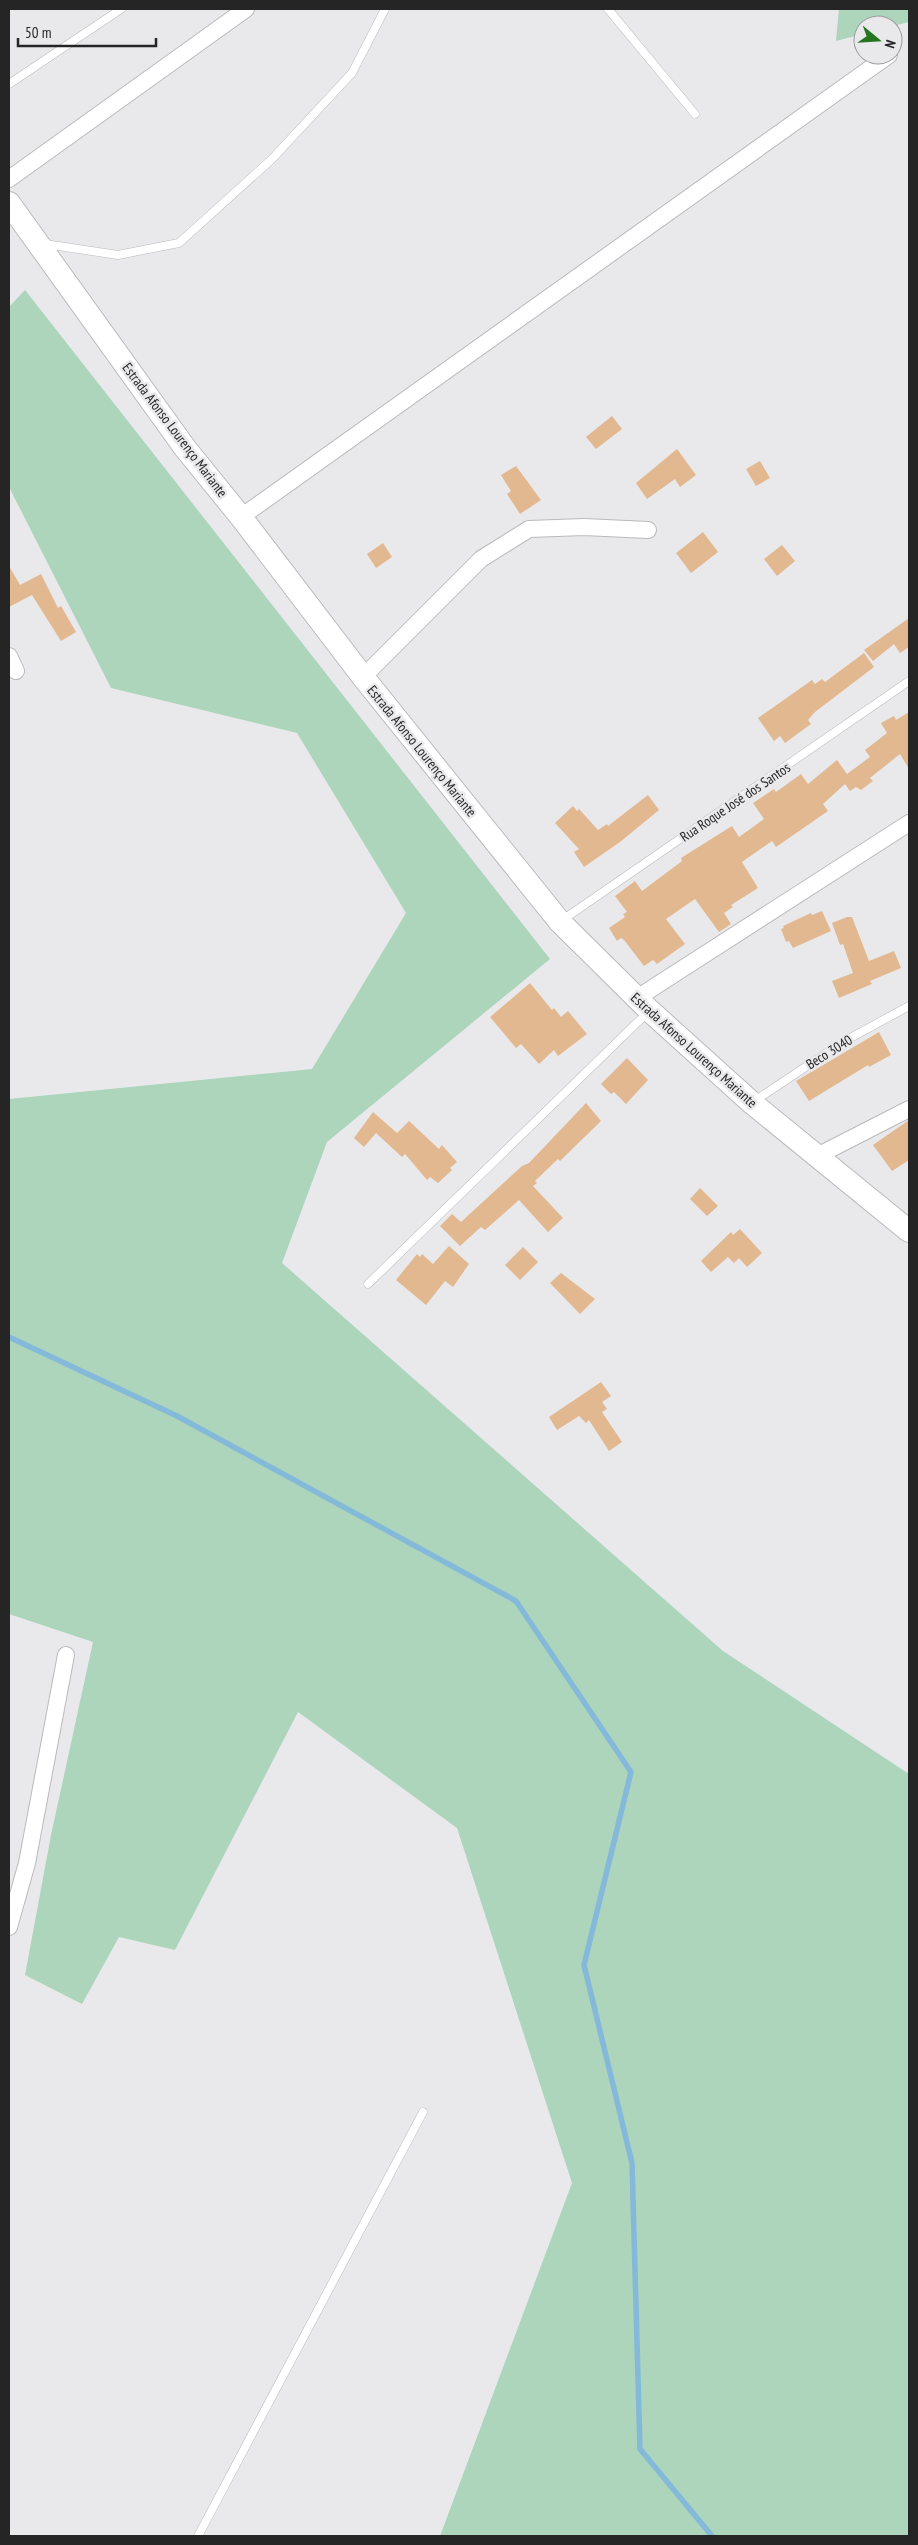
<svg xmlns="http://www.w3.org/2000/svg" width="918" height="2545" viewBox="0 0 918 2545" font-family="'PT Sans Narrow',sans-serif">
  <style>
    .green { fill: #acd5bc }
    .lines { fill: none; stroke-linecap: round; stroke-linejoin: round }
    .stream { stroke: #84b9d9; stroke-width: 5.5 }
    .building { fill: #e2b890 }
    .service-casing { stroke: #b9babb; stroke-width: 9 }
    .minor-casing { stroke: #b9babb; stroke-width: 18 }
    .secondary-casing { stroke: #b9babb; stroke-width: 24 }
    .service { stroke: #fff; stroke-width: 8 }
    .minor { stroke: #fff; stroke-width: 16 }
    .secondary { stroke: #fff; stroke-width: 22 }
    .labels { text-anchor: middle; dominant-baseline: central; stroke-width: 5; stroke-linejoin: round; paint-order: stroke }
    .street-label { font-size: 14px; fill: #252526; stroke: #e9e9eb }
  </style>
  <rect width="100%" height="100%" fill="#e9e9eb"/>
  <g class="green">
    <path d="M839 9H909V22L893 26 863 25V34L836 41Z"/>
    <path d="M25 290 550 959 327 1142 282 1263 723 1651 909 1774V2536H440L572 2183 457 1828 298 1712 175 1950 119 1937 82 2004 25 1975 51 1835 93 1642 9 1614V1099L312 1069 406 913 297 733 111 688 9 487V307Z"/>
  </g>
  <g class="lines">
    <path class="stream" d="M9 1337 177 1416 516 1601 631 1772 584 1965 632 2163 640 2449 712 2536"/>
  </g>
  <g class="building">
    <path d="M612 416 622 429 596 449 586 437Z"/>
    <path d="M677 449 696 475 680 487 675 479 647 499 636 483Z"/>
    <path d="M760 461 770 478 756 486 746 469Z"/>
    <path d="M516 466 541 500 520 514 507 494 511 491 501 475Z"/>
    <path d="M703 532 718 552 691 573 676 553Z"/>
    <path d="M383 543 392 557 376 568 367 554Z"/>
    <path d="M782 545 795 561 777 576 764 559Z"/>
    <path d="M9 566 20 585 41 574 58 608 61 606 76 632 61 641 32 595 9 607Z"/>
    <path d="M909 618V647L900 653 894 644 873 661 864 650Z"/>
    <path d="M864 653 874 667 815 712 808 720 811 724 785 743 780 736 774 741 758 718 812 680 815 684 822 679 825 682Z"/>
    <path d="M909 712V769L900 754 870 778 873 781 861 790 856 787 850 791 845 784 823 804 828 811 776 847 772 841 742 862 758 888 731 905 733 907 724 913 731 924 719 932 695 899 666 919 685 944 657 964 653 960 644 966 624 940 621 938 617 941 609 928 625 917 623 914 627 912 615 896 635 881 642 891 682 861 681 858 732 826 739 837 764 819 753 803 774 789 776 792 801 774 808 784 837 760 847 774 870 757 865 750 887 733 881 723 894 716 896 720Z"/>
    <path d="M648 795 659 810 620 842 584 867 574 852 579 849 555 823 573 806 577 811 579 809 598 830 607 824 608 826Z"/>
    <path d="M822 911 831 931 793 948 789 941 786 942 781 929 784 928 783 926 811 913 812 915Z"/>
    <path d="M847 917H852L869 961 894 951 901 968 870 981 872 984 839 998 832 981 853 973 843 944 840 945 832 923Z"/>
    <path d="M530 983 552 1010 554 1008 561 1017 568 1011 587 1034 558 1056 554 1050 539 1064 521 1044 516 1048 490 1017Z"/>
    <path d="M879 1032 891 1055 869 1067 868 1065 809 1101 796 1081Z"/>
    <path d="M627 1058 648 1080 626 1104 614 1092 611 1094 601 1084Z"/>
    <path d="M586 1103 601 1121 560 1161 558 1159 535 1181 537 1183 533 1186 563 1218 548 1232 519 1200 485 1230 481 1227 460 1246 440 1226 452 1214 461 1222 522 1166 529 1163Z"/>
    <path d="M373 1112 397 1133 409 1121 439 1149 442 1145 457 1162 450 1168 452 1170 438 1183 430 1177 427 1180 405 1154 402 1157 376 1133 364 1147 354 1138Z"/>
    <path d="M909 1120V1160L892 1171 873 1145Z"/>
    <path d="M700 1188 718 1206 707 1216 690 1199Z"/>
    <path d="M740 1229 762 1253 747 1267 739 1258 734 1263 728 1257 711 1272 701 1261 731 1232 733 1235Z"/>
    <path d="M449 1246 469 1264 453 1287 445 1281 426 1305 396 1280 417 1254 420 1257 422 1254 433 1264Z"/>
    <path d="M523 1247 538 1262 520 1280 505 1265Z"/>
    <path d="M561 1273 595 1299 580 1314 550 1283Z"/>
    <path d="M601 1382 611 1396 602 1402 607 1409 602 1412 622 1442 609 1451 589 1420 586 1423 579 1416 557 1430 549 1417Z"/>
  </g>
  <g class="lines">
    <defs>
      <g id="service">
        <path d="M608 9 695 114"/>
        <path d="M9 84 121 9"/>
        <path d="M45 244 118 255 179 243 272 159 352 73 385 9"/>
        <path d="M561 921 909 681"/>
        <path d="M753 1102 843 1042 909 1006"/>
        <path d="M368 1284 648 1012"/>
        <path d="M198 2536 423 2112"/>
      </g>
      <g id="minor">
        <path d="M9 179 246 9"/>
        <path d="M241 517 889 55"/>
        <path d="M9 656 16 671"/>
        <path d="M363 677 481 559 529 529 584 527 648 530"/>
        <path d="M637 998 909 823"/>
        <path d="M817 1156 909 1109"/>
        <path d="M9 1927 27 1863 66 1655"/>
      </g>
      <path id="secondary" d="M9 203 185 448 241 517 363 677 560 922 649 1010 752 1103 909 1231"/>
    </defs>
    <use href="#service" class="service-casing"/>
    <use href="#minor" class="minor-casing"/>
    <use href="#secondary" class="secondary-casing"/>
    <use href="#service" class="service"/>
    <use href="#minor" class="minor"/>
    <use href="#secondary" class="secondary"/>
  </g>
  <g class="labels">
    <g class="street-label">
      <text transform="translate(175 430) rotate(53)">Estrada Afonso Lourenço Mariante</text>
      <text transform="translate(422 751) rotate(51)">Estrada Afonso Lourenço Mariante</text>
      <text transform="translate(735 802) rotate(-34)">Rua Roque José dos Santos</text>
      <text transform="translate(694 1050) rotate(42)">Estrada Afonso Lourenço Mariante</text>
      <text transform="translate(829 1052) rotate(-32)">Beco 3040</text>
    </g>
  </g>
  <rect width="918" height="2545" fill="none" stroke="#252526" stroke-width="20"/>
  <g transform="translate(878 40) rotate(108)"><circle r="24" fill="#e9e9eb" stroke="#9b9b9c"/>
  <path d="M0-4L9 19L0 12L-9 19Z" fill="#24751e"/>
  <text y="-8" font-size="14" font-weight="bold" text-anchor="middle" fill="#252526">N</text>
  </g>
  <path d="M18 38v8h138v-8" fill="none" stroke="#252526" stroke-width="2.5"/>
  <text x="25" y="38" font-size="15" fill="#252526" stroke="#e9e9eb" stroke-width="4" paint-order="stroke">50 m</text>
</svg>
